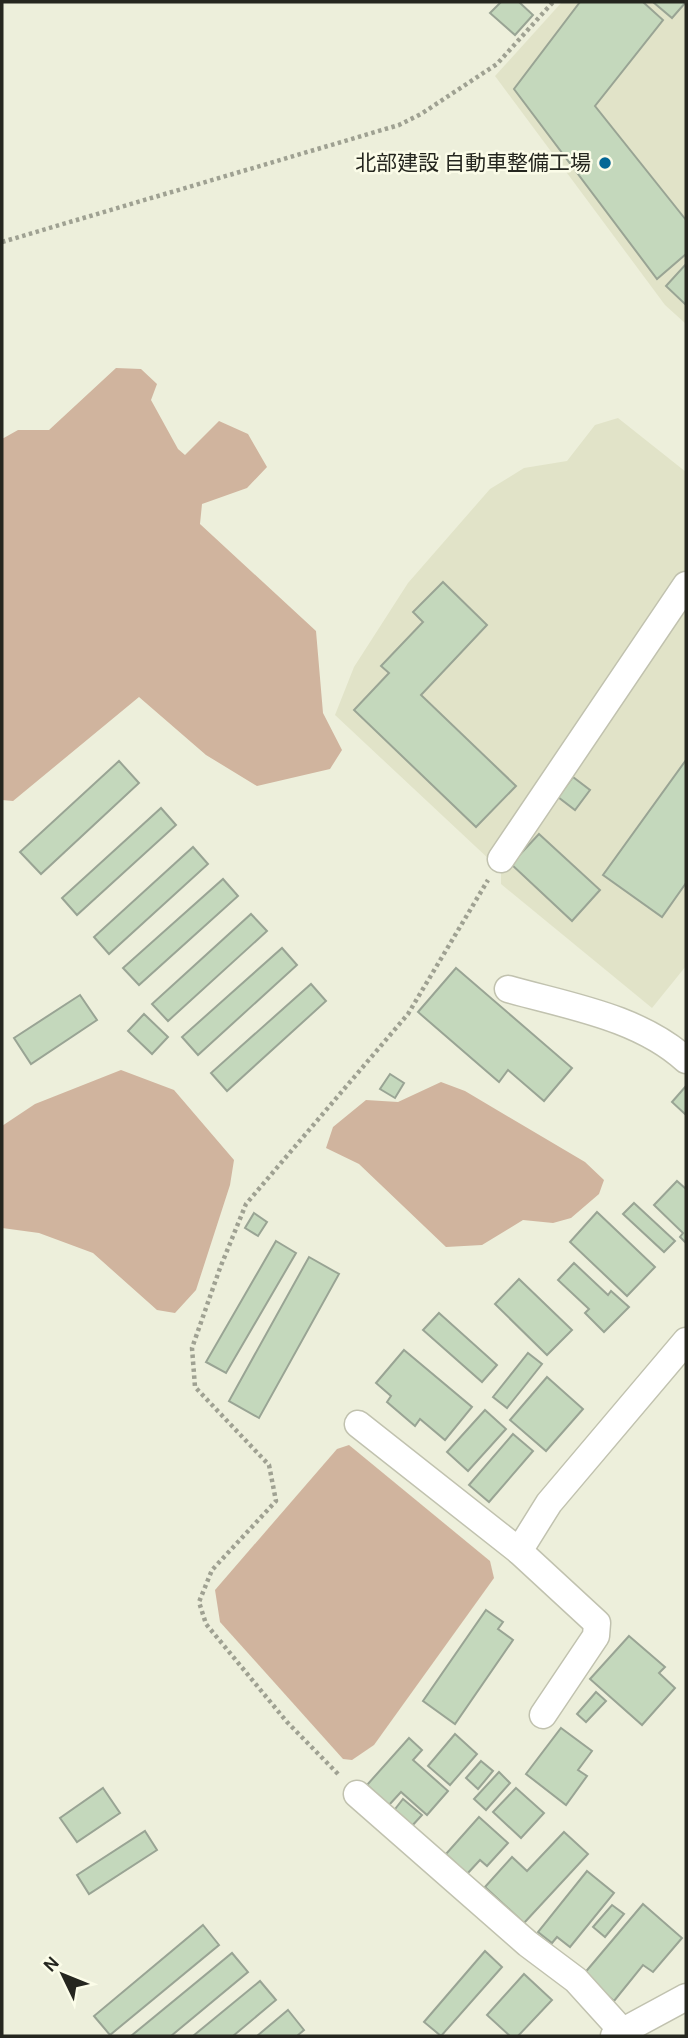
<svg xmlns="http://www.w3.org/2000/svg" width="688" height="2038" viewBox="0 0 688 2038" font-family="Karla,'Noto Sans JP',sans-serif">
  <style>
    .built { fill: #e1e3c8 }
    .forest { fill: #d0b49e }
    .building { fill: #c4d8bc; stroke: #99a494; stroke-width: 2 }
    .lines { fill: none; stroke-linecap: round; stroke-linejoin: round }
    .street-casing { stroke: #c1c2af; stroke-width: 29 }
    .path { stroke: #9fa192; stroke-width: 4.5; stroke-dasharray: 3.5 3.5; stroke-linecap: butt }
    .street { stroke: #fff; stroke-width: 26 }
    .poi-dot { fill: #036796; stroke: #fbfce8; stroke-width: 2.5 }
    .labels { text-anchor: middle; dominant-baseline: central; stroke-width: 5; stroke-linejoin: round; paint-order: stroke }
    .poi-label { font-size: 21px; fill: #25261f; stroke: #fbfce8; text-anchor: end }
  </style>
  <rect width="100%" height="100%" fill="#edefdb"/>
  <g class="built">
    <path d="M562 2H686V324L665 305 495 76Z"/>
    <path d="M618 418 686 472V574L491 861 335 715 354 667 408 583 490 489 524 468 567 461 595 425Z"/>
    <path d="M686 600V966L652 1008 501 884V873Z"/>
  </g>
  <g class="forest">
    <path d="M116 368 141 369 157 384 151 400 178 449 185 455 219 421 248 434 267 467 247 488 202 504 200 524 316 631 323 713 342 750 330 769 257 786 206 755 139 697 13 801 2 800V439L18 430H49Z"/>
    <path d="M121 1070 174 1090 234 1160 230 1185 196 1290 175 1313 157 1310 93 1253 39 1233 2 1228V1126L35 1104Z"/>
    <path d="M441 1082 465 1091 585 1162 604 1180 599 1194 571 1218 553 1223 523 1220 482 1245 446 1247 359 1164 326 1148 333 1127 366 1100 398 1102Z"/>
    <path d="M349 1445 490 1561 494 1578 374 1745 352 1760 343 1759 220 1622 215 1590 337 1449Z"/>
  </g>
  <g class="building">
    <path d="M501 2H519L533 15 515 35 490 13Z"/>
    <path d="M580 2H643L663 20 595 106 686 220V254L657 279 514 89Z"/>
    <path d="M653 2H686L672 18Z"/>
    <path d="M686 264V305L666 286Z"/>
    <path d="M443 582 487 625 421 695 516 786 476 827 354 710 389 673 381 666 423 622 413 612Z"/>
    <path d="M686 760V883L662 917 603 875Z"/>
    <path d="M119 761 139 783 41 874 20 852Z"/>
    <path d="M573 777 590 790 575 810 558 797Z"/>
    <path d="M161 808 176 825 77 915 62 898Z"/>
    <path d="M539 834 600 890 572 921 511 864Z"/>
    <path d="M193 847 208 864 109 954 94 937Z"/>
    <path d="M223 879 238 896 139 985 123 968Z"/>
    <path d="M251 914 267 931 168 1021 152 1004Z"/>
    <path d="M282 948 297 965 198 1055 182 1037Z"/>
    <path d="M456 968 572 1068 544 1101 508 1070 499 1082 418 1012Z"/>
    <path d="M311 984 326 1001 227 1091 211 1073Z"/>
    <path d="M80 995 97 1020 31 1064 14 1038Z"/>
    <path d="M144 1014 168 1037 152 1054 128 1031Z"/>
    <path d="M390 1074 404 1083 395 1098 380 1089Z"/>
    <path d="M686 1086V1115L672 1102Z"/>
    <path d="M677 1181 686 1189V1243L680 1237 683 1233 654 1205Z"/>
    <path d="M634 1203 675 1241 664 1252 623 1214Z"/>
    <path d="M597 1212 655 1267 627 1296 570 1242Z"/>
    <path d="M254 1213 267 1222 258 1236 245 1228Z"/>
    <path d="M276 1241 296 1253 226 1373 206 1362Z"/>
    <path d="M309 1257 339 1274 259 1418 229 1401Z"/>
    <path d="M574 1263 608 1295 611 1291 629 1307 604 1332 585 1313 589 1309 558 1280Z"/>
    <path d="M519 1279 572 1330 547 1355 495 1304Z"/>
    <path d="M439 1313 497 1365 482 1382 423 1330Z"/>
    <path d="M404 1350 472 1407 445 1440 420 1419 415 1426 387 1402 391 1396 376 1383Z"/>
    <path d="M528 1353 542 1364 507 1408 493 1397Z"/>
    <path d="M547 1377 583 1409 546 1451 510 1420Z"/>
    <path d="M485 1410 506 1429 468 1471 447 1452Z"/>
    <path d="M513 1434 533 1451 489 1502 469 1485Z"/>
    <path d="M486 1610 503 1622 498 1629 513 1640 455 1724 423 1701Z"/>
    <path d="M629 1636 665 1667 659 1673 675 1688 642 1725 590 1679Z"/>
    <path d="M596 1692 606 1701 586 1722 577 1714Z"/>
    <path d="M561 1728 592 1751 578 1770 587 1776 566 1805 526 1774Z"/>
    <path d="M455 1734 477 1754 450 1785 428 1766Z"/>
    <path d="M409 1738 422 1750 413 1760 448 1791 427 1815 401 1792 389 1805 367 1785Z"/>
    <path d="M481 1761 493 1771 478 1789 466 1778Z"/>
    <path d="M499 1772 510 1783 486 1810 474 1799Z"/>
    <path d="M103 1788 120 1813 77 1842 60 1818Z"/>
    <path d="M516 1788 544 1813 521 1838 493 1812Z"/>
    <path d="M403 1799 422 1815 410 1828 392 1813Z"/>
    <path d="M479 1817 508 1843 487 1866 480 1860 467 1874 446 1854Z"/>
    <path d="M145 1831 157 1850 89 1894 77 1875Z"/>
    <path d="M564 1832 588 1854 524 1923 485 1887 512 1857 527 1871Z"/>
    <path d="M587 1871 614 1893 570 1947 557 1937 552 1943 538 1932Z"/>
    <path d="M643 1904 682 1938 653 1972 643 1965 614 2001 583 1975Z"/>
    <path d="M612 1905 624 1914 605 1937 593 1927Z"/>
    <path d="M203 1925 219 1945 110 2035 94 2016Z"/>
    <path d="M485 1951 502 1967 441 2036 424 2022Z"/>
    <path d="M232 1953 248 1972 171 2036H131Z"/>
    <path d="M524 1974 552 2000 518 2036H510L487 2015Z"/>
    <path d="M260 1981 276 2000 233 2036H193Z"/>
    <path d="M288 2010 304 2030 297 2036H257Z"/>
  </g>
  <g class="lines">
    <defs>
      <g id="street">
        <path d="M501 859 686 585"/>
        <path d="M508 989C568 1006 639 1017 686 1060"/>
        <path d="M358 1424 519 1551 549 1503 686 1341"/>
        <path d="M519 1551 597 1623 596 1636 543 1715"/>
        <path d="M357 1794 528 1944 576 1980 624 2033"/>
        <path d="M614 2036 686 1997"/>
      </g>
    </defs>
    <use href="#street" class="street-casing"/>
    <g class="path">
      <path d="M2 242 399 125 421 114 497 64 553 2"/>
      <path d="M338 1774 287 1722 206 1624 199 1602 212 1570 276 1501 269 1465 195 1387 192 1348 220 1268 246 1204 408 1014 488 880"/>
    </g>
    <use href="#street" class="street"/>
  </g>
  <circle class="poi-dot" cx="605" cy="163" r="7"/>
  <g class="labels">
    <g class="poi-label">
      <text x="591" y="163">北部建設 自動車整備工場</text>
    </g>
  </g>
  <rect width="688" height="2038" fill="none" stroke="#25261f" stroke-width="7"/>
  <g transform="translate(63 1975) rotate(313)" stroke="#fbfce8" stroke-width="5" paint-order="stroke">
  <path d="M0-5L12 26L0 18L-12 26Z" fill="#25261f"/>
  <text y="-10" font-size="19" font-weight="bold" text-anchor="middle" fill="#25261f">N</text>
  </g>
</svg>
